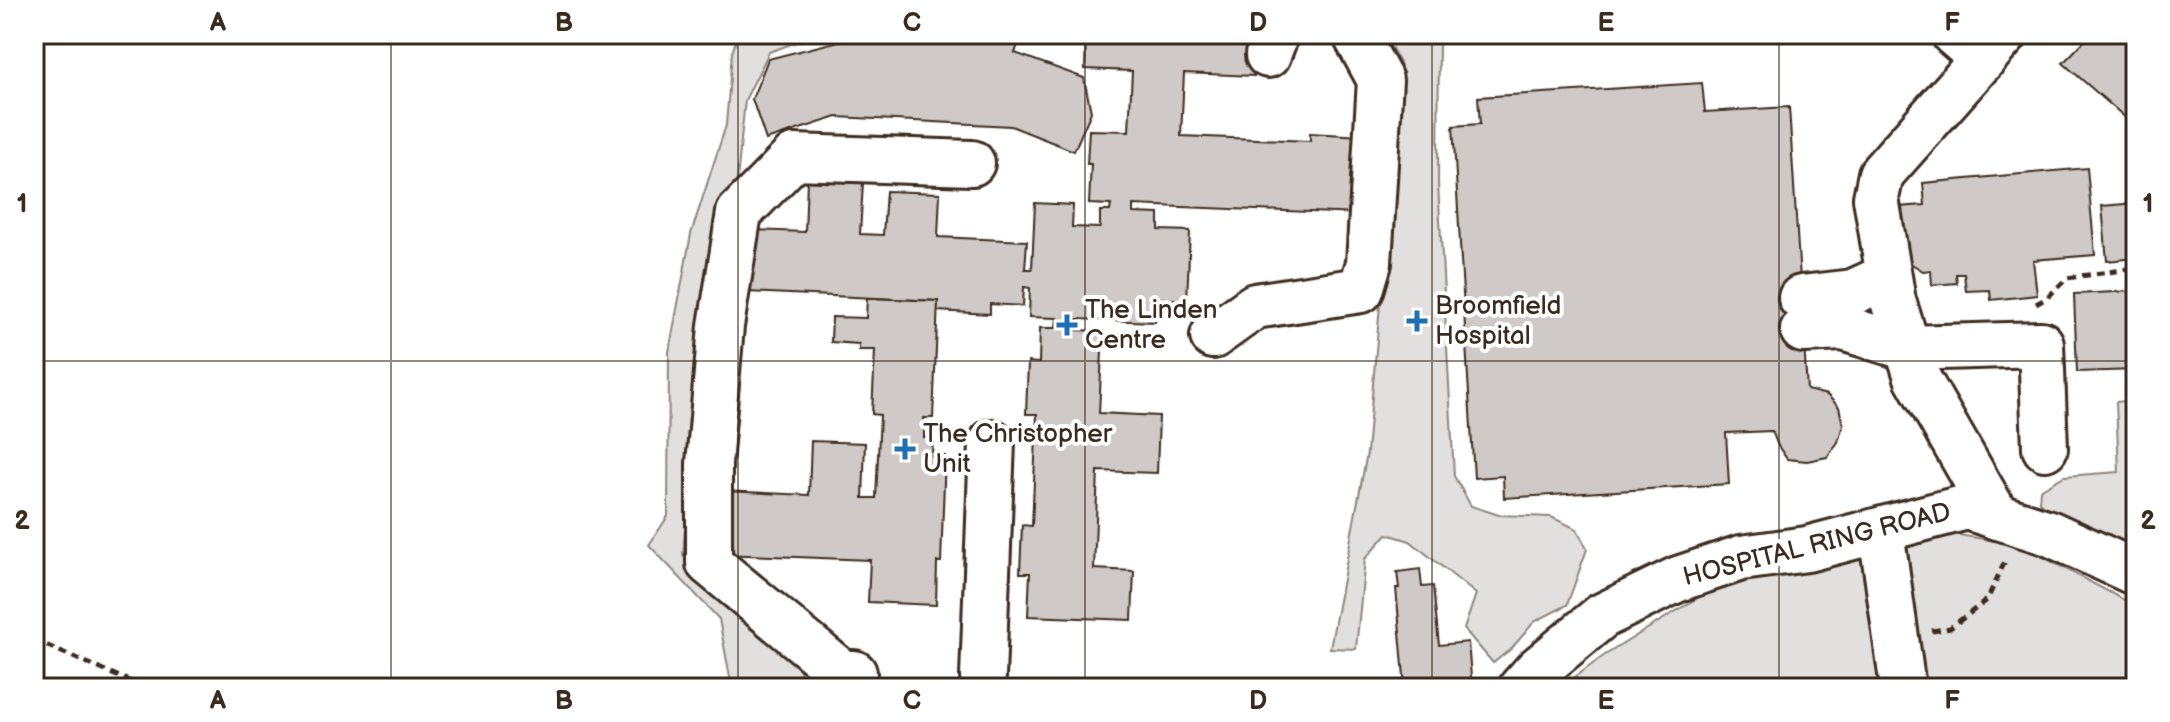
<svg xmlns="http://www.w3.org/2000/svg" width="2170" height="722" viewBox="0 0 2170 722" font-family="'Balsamiq Sans',sans-serif">
  <style>
    .green { fill: #e2e0de; stroke: #8e857e; stroke-width: 2 }
    .building { fill: #cfcac7; stroke: #3b2a1e; stroke-width: 2 }
    .lines { fill: none; stroke-linecap: round; stroke-linejoin: round }
    .minor-casing { stroke: #3b2a1e; stroke-width: 50 }
    .path { stroke: #3b2a1e; stroke-width: 5; stroke-dasharray: 8 6; stroke-linecap: butt }
    .minor { stroke: #fff; stroke-width: 44 }
    .grid { fill: none; stroke: #3b2a1e; stroke-width: 2; stroke-opacity: 0.55 }
    .poi-dot { fill: #1f6fb2; stroke: #fff; stroke-width: 3 }
    .labels { text-anchor: middle; dominant-baseline: central; stroke-width: 8; stroke-linejoin: round; paint-order: stroke }
    .poi-label { font-size: 26px; fill: #3b2a1e; stroke: #fff; text-anchor: start }
    .street-label { font-size: 26px; fill: #3b2a1e; stroke: #fff }
    .neatline { fill: none; stroke: #3b2a1e; stroke-width: 3 }
    .grid-label { font-size: 26px; text-anchor: middle; font-weight: bold; fill: #3b2a1e }
  </style>
  <rect width="100%" height="100%" fill="#fff"/>
  <filter id="ink" filterUnits="userSpaceOnUse"><feTurbulence type="fractalNoise" baseFrequency=".0125" numOctaves="2"/><feDisplacementMap in="SourceGraphic" scale="16" xChannelSelector="R" yChannelSelector="G"/><feConvolveMatrix kernelMatrix="1 2 1 2 8 2 1 2 1" color-interpolation-filters="sRGB"/></filter>
  <g filter="url(#ink)">
    <g class="green">
      <path d="M738 34H819L769 52 745 100 735 200 690 467 683 555 696 578 800 667V688H732L719 619 649 545 668 516 669 352 691 234 726 125 732 53Z"/>
      <path d="M1384 34H1446L1439 39 1438 183 1454 476 1471 506 1499 515 1551 517 1577 529 1587 549 1567 605 1534 622 1512 648 1493 663 1464 629 1476 594 1410 541 1387 534 1365 559 1356 649 1330 648 1367 453 1401 65Z"/>
      <path d="M2136 400V557L2063 522 2039 502 2040 490 2064 476 2119 472 2116 402Z"/>
      <path d="M1946 533 2020 545 2136 606V688H1560L1605 655 1717 586Z"/>
    </g>
    <g class="building">
      <path d="M842 34H1022L1015 53 1084 78 1091 112 1074 151 1011 126 837 117 766 140 752 99 768 59 843 40Z"/>
      <path d="M1086 34H1255L1254 76 1184 73 1181 136 1310 141V133L1363 136 1359 214 1133 205V213L1159 214V230L1190 231 1187 300 1157 298 1155 322 1077 319V330L1103 331 1099 413 1159 416 1157 473 1098 471 1094 569 1134 571 1132 620 1028 616 1030 573H1020L1022 525 1032 526 1037 414H1026L1028 362 1039 363 1040 328H1056L1057 318 1029 317 1030 288 1024 287 1023 306 990 304V314L937 311 938 301 748 292 750 230 805 232 807 180 863 183 860 234 883 235 886 191 940 193 938 237 1027 241 1025 269H1032L1035 203 1073 205 1072 227 1100 228V211H1110L1111 205 1089 204 1091 164H1087L1089 130 1129 131 1132 71 1085 69Z"/>
      <path d="M2091 34H2136V127L2063 63Z"/>
      <path d="M1702 83 1705 112 1789 107 1807 390 1827 395 1839 407 1843 425 1838 442 1827 457 1807 461 1787 459 1778 446 1772 431 1726 433 1729 484 1504 498 1503 476 1474 478 1453 126 1480 124 1478 97Z"/>
      <path d="M2087 168 2095 255 2033 260 2037 295 1991 300 1990 290 1966 291 1964 274H1956L1957 283 1932 285 1931 270 1923 271 1904 259 1898 207 1925 205 1923 183Z"/>
      <path d="M2136 203V258L2107 261 2102 206Z"/>
      <path d="M2136 291V370L2077 372 2074 294Z"/>
      <path d="M867 298 938 301 933 418H924V437L933 438 932 456H945L941 562H937L936 605 868 602 870 560 720 554 723 491 809 495 811 441 865 443 863 498H876L880 415 872 414 875 350H859V344L831 342 832 317 866 318Z"/>
      <path d="M1420 569 1422 587 1433 586 1439 645 1468 642 1472 688H1405L1396 588H1399L1397 572Z"/>
    </g>
    <g class="lines">
      <defs>
        <g id="minor">
          <path d="M1954 34 1983 59"/>
          <path d="M1268 55 1276 34"/>
          <path d="M1801 298 1853 292 1888 276"/>
          <path d="M1803 330 1843 328 1908 348 2041 344 2045 448"/>
          <path d="M1213 336 1255 306 1361 290 1369 263 1380 80 1355 34"/>
          <path d="M1997 517 1917 377 1893 301 1876 198 1881 174 2005 34"/>
          <path d="M1881 531 1903 688"/>
          <path d="M854 673H842L709 563V464L721 326 739 213 794 157 972 163"/>
          <path d="M983 677 992 442"/>
          <path d="M1521 688 1538 669 1602 616 1678 579 1741 558 1807 549 1967 507 2049 533 2136 573"/>
        </g>
      </defs>
      <use href="#minor" class="minor-casing"/>
      <g class="path">
        <path d="M2036 304 2047 298 2067 278 2136 268"/>
        <path d="M1932 631 1950 628 1987 600 2006 559"/>
        <path d="M34 640 145 688"/>
      </g>
      <use href="#minor" class="minor"/>
    </g>
  </g>
  <path class="grid" d="M391 34V688M738 34V688M1085 34V688M1432 34V688M1779 34V688M34 361H2136"/>
  <g class="poi-dot">
    <path d="M1413 309h8v8h8v8h-8v8h-8v-8h-8v-8h8z"/>
    <path d="M1063 313h8v8h8v8h-8v8h-8v-8h-8v-8h8z"/>
    <path d="M901 437h8v8h8v8h-8v8h-8v-8h-8v-8h8z"/>
  </g>
  <g class="labels">
    <g class="poi-label">
      <text x="1435" y="306">Broomfield<tspan x="1435" dy="30">Hospital</tspan></text>
      <text x="1085" y="310">The Linden<tspan x="1085" dy="30">Centre</tspan></text>
      <text x="923" y="434">The Christopher<tspan x="923" dy="30">Unit</tspan></text>
    </g>
    <g class="street-label">
      <text transform="translate(1817 545) rotate(-14)">HOSPITAL RING ROAD</text>
    </g>
  </g>
  <rect width="2170" height="722" fill="none" stroke="#fff" stroke-width="88"/>
  <rect x="44" y="44" width="2082" height="634" class="neatline"/>
  <g class="grid-label">
    <text x="218" y="31">A</text>
    <text x="564" y="31">B</text>
    <text x="912" y="31">C</text>
    <text x="1258" y="31">D</text>
    <text x="1606" y="31">E</text>
    <text x="1952" y="31">F</text>
    <text x="22" y="212">1</text>
    <text x="2148" y="212">1</text>
    <text x="22" y="529">2</text>
    <text x="2148" y="529">2</text>
    <text x="218" y="709">A</text>
    <text x="564" y="709">B</text>
    <text x="912" y="709">C</text>
    <text x="1258" y="709">D</text>
    <text x="1606" y="709">E</text>
    <text x="1952" y="709">F</text>
  </g>
</svg>
